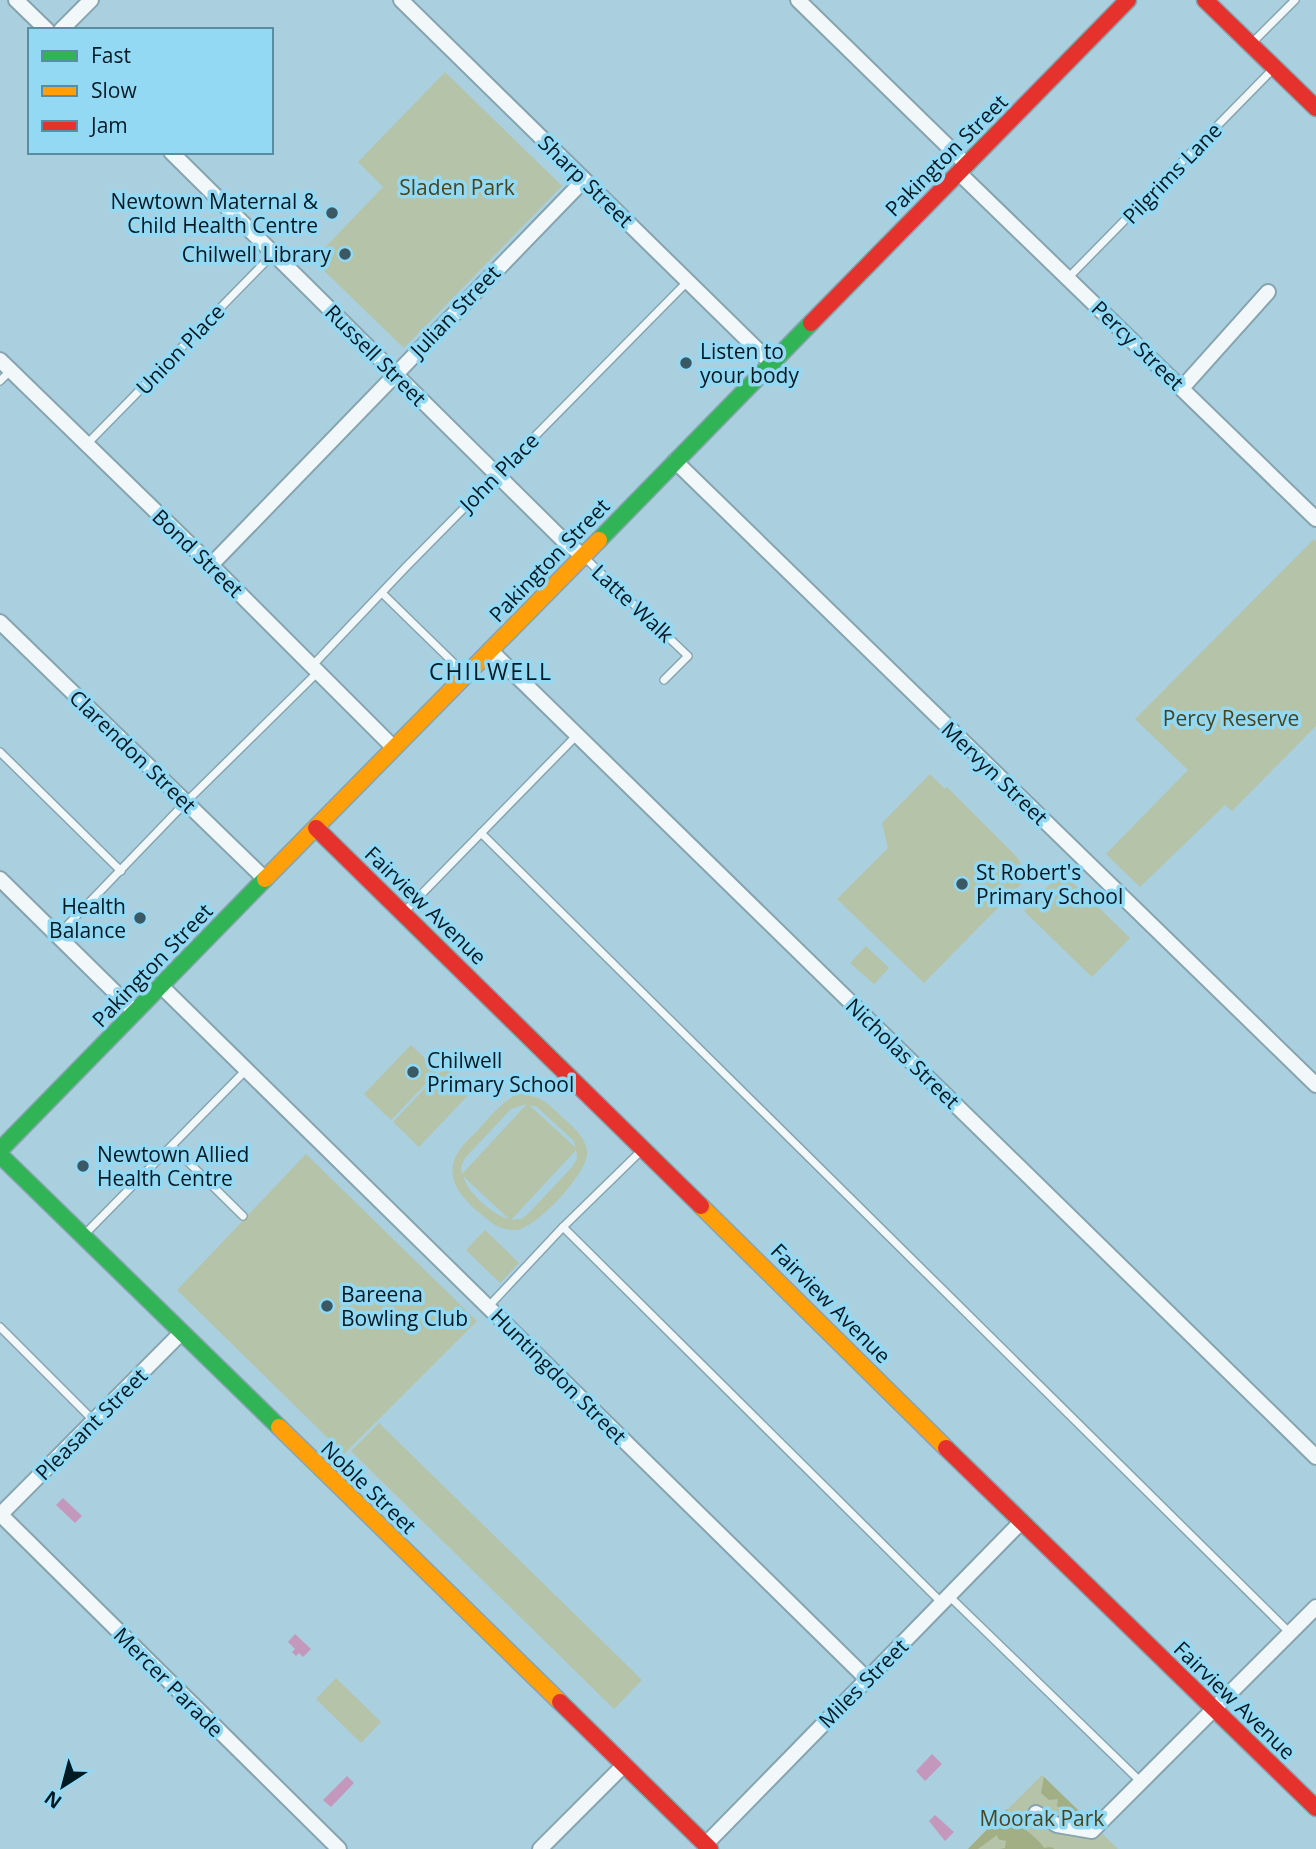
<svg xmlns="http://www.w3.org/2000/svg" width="1316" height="1849" viewBox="0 0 1316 1849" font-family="'Open Sans',sans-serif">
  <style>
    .green { fill: #b5c3a8; fill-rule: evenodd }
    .forest { fill: #a2ae83 }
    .water { fill: #c498bd }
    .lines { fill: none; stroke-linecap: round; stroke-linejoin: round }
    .lane-casing { stroke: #86a4af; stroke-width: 10 }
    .street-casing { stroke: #86a4af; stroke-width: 18 }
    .fast-casing { stroke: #86a4af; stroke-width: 19 }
    .slow-casing { stroke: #86a4af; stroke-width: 19 }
    .jam-casing { stroke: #86a4af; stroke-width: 19 }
    .lane { stroke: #f2f8fa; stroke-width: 7 }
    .street { stroke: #f2f8fa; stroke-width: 14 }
    .fast { stroke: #30b455; stroke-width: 16 }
    .slow { stroke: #ff9f0a; stroke-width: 16 }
    .jam { stroke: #e5322d; stroke-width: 16 }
    .poi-dot { fill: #3b5965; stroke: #94d9f4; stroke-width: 2.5 }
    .labels { text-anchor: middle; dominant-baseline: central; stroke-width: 7; stroke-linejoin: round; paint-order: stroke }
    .street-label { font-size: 21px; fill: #001a24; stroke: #94d9f4 }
    .park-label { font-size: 21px; fill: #48451e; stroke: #94d9f4 }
    .poi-label { font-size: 21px; fill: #001a24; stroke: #94d9f4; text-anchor: start }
    .neighbourhood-label { font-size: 23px; letter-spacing: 2px; fill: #001a24; stroke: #94d9f4 }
  </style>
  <rect width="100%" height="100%" fill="#aacfde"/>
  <g class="green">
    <path d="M445 72 562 186 404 348 313 260 383 187 358 162Z"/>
    <path d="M1314 539 1316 542V726L1232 811 1225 805 1140 887 1106 854 1188 770 1135 719Z"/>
    <path d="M930 774 945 789 947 787 1017 857 1028 877 924 983 837 899 888 848 882 823Z"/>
    <path d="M1062 872 1130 938 1092 977 1024 911Z"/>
    <path d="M866 946 889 968 874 984 850 963Z"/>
    <path d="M411 1045 438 1071 391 1120 364 1094Z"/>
    <path d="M446 1066 472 1091 419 1147 393 1122Z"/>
    <path d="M517 1094C538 1094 548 1103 562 1117 573 1127 585 1136 587 1151 590 1171 540 1223 521 1229 511 1232 498 1228 491 1222 470 1206 441 1182 457 1154 462 1145 471 1137 478 1130 490 1116 501 1103 517 1094ZM526 1104V1105L462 1174 461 1167 465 1158 511 1109ZM529 1105 537 1107 574 1141 576 1148ZM576 1150 577 1159 572 1167 527 1215 521 1219 511 1220ZM463 1176 509 1219C492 1215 467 1192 463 1176Z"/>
    <path d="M306 1154 477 1321 344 1454 177 1290Z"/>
    <path d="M485 1230 519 1263 500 1283 466 1250Z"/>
    <path d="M379 1423 642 1680 614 1709 351 1451Z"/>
    <path d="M336 1678 381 1722 361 1743 316 1699Z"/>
    <path d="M1042 1775 1118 1849H968Z"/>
  </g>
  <g class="forest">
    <path d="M1044 1777 1081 1813 1077 1817 1069 1816 1065 1809 1057 1806 1058 1799 1049 1800 1041 1793Z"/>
    <path d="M1007 1809C1014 1826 1035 1833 1044 1848L1050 1847 1055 1849H1000L1005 1848 1006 1841 998 1839 997 1835 978 1849H968Z"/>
  </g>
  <g class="water">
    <path d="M63 1498 82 1516 75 1523 56 1505Z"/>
    <path d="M295 1634 311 1649 303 1657 299 1653 296 1656 292 1652 295 1649 288 1642Z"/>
    <path d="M932 1754 942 1764 925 1781 916 1771Z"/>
    <path d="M347 1776 354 1783 331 1807 323 1800Z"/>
    <path d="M935 1815 954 1832 945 1841 929 1821Z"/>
  </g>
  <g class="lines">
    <defs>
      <g id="lane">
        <path d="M1251 44 1295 0"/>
        <path d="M1069 277 1274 68"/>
        <path d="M0 381 11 370"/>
        <path d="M87 444 274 253"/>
        <path d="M583 556 688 656 664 680"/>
        <path d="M382 593 465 674"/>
        <path d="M312 666 405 568 687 282"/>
        <path d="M0 752 121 871"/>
        <path d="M481 833 1290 1633"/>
        <path d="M405 911 577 735"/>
        <path d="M58 935 186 802 318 672"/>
        <path d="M172 1146 243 1216"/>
        <path d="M563 1227 942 1603"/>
        <path d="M84 1235 246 1070"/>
        <path d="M488 1307 563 1227 642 1150"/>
        <path d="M0 1327 94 1421"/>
        <path d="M949 1596 1141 1782"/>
      </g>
      <g id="street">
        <path d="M16 0 47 30"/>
        <path d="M401 0 771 363"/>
        <path d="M798 0 966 164"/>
        <path d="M61 30 91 0"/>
        <path d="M171 152 564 541 582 555"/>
        <path d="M958 172 1316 519"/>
        <path d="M0 360 211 565 393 747"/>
        <path d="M1182 388 1268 292"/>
        <path d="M675 461 1316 1085"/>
        <path d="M211 565 584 180"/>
        <path d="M0 622 265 879"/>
        <path d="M490 650 1316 1457"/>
        <path d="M0 879 135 1012"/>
        <path d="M160 985 867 1679"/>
        <path d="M0 1514 339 1849"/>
        <path d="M0 1515 181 1333"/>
        <path d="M1036 1813 1057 1825 1092 1831 1316 1607"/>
        <path d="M705 1845 1021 1522"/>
        <path d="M540 1849 623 1766"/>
      </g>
      <g id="fast">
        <path d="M599 540 811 323"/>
        <path d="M0 1150 265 879"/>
        <path d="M0 1155 279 1427"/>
      </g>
      <g id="slow">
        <path d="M265 879 599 540"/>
        <path d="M701 1206 946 1448"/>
        <path d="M279 1427 560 1702"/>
      </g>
      <g id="jam">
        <path d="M1205 0 1316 108"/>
        <path d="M811 323 1128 0"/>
        <path d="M316 828 701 1206"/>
        <path d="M946 1448 1316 1808"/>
        <path d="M560 1702 710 1849"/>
      </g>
    </defs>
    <use href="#lane" class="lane-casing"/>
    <use href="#street" class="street-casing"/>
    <use href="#fast" class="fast-casing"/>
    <use href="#slow" class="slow-casing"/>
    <use href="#jam" class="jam-casing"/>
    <use href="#lane" class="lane"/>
    <use href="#street" class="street"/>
    <use href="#fast" class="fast"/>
    <use href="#slow" class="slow"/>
    <use href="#jam" class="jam"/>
  </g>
  <g class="poi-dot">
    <circle cx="332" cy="213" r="7"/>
    <circle cx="345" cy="254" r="7"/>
    <circle cx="686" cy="363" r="7"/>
    <circle cx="962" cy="884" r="7"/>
    <circle cx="140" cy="918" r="7"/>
    <circle cx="413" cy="1072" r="7"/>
    <circle cx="83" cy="1166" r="7"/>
    <circle cx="327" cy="1306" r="7"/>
  </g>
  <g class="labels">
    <g class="street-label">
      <text transform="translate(946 155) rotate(-45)">Pakington Street</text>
      <text transform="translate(1172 173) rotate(-46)">Pilgrims Lane</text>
      <text transform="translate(586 181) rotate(44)">Sharp Street</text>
      <text transform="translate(455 311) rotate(-46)">Julian Street</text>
      <text transform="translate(1138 345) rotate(44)">Percy Street</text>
      <text transform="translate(180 349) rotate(-46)">Union Place</text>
      <text transform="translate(376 355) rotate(45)">Russell Street</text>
      <text transform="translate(499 472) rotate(-45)">John Place</text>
      <text transform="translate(198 553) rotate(44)">Bond Street</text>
      <text transform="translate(549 560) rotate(-46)">Pakington Street</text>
      <text transform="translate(633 603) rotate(43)">Latte Walk</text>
      <text transform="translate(133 751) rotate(44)">Clarendon Street</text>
      <text transform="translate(995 773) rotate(44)">Mervyn Street</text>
      <text transform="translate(426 905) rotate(44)">Fairview Avenue</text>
      <text transform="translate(152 965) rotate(-46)">Pakington Street</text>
      <text transform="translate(903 1053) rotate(44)">Nicholas Street</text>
      <text transform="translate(831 1303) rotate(45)">Fairview Avenue</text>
      <text transform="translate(559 1376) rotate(45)">Huntingdon Street</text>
      <text transform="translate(91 1424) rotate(-45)">Pleasant Street</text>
      <text transform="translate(369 1487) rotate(44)">Noble Street</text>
      <text transform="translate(169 1682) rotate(45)">Mercer Parade</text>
      <text transform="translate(863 1683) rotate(-45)">Miles Street</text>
      <text transform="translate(1235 1700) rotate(44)">Fairview Avenue</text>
    </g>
    <g class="park-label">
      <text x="457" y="187">Sladen Park</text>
      <text x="1231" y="718">Percy Reserve</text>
      <text x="1042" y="1818">Moorak Park</text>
    </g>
    <g class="poi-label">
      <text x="318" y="201" text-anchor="end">Newtown Maternal &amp;<tspan x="318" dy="24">Child Health Centre</tspan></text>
      <text x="331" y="254" text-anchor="end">Chilwell Library</text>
      <text x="700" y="351">Listen to<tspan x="700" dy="24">your body</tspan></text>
      <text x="976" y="872">St Robert's<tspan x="976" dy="24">Primary School</tspan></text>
      <text x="126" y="906" text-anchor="end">Health<tspan x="126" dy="24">Balance</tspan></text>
      <text x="427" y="1060">Chilwell<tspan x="427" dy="24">Primary School</tspan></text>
      <text x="97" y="1154">Newtown Allied<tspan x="97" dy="24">Health Centre</tspan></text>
      <text x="341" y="1294">Bareena<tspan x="341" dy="24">Bowling Club</tspan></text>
    </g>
    <g class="neighbourhood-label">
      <text x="491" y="671">CHILWELL</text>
    </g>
  </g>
  <rect x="28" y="28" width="245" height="126" fill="#94d9f4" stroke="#598da1" stroke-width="2"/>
  <rect x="42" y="51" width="35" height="10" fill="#30b455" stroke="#598da1" stroke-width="2"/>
  <text x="91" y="63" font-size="21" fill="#001a24">Fast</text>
  <rect x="42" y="86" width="35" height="10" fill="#ff9f0a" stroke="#598da1" stroke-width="2"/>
  <text x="91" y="98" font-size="21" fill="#001a24">Slow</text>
  <rect x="42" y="121" width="35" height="10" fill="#e5322d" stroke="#598da1" stroke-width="2"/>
  <text x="91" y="133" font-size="21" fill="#001a24">Jam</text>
  <g transform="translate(63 1786) rotate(216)" stroke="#94d9f4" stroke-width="5" paint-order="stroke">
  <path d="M0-5L12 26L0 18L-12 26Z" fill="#001a24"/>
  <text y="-10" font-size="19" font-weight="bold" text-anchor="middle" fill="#001a24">N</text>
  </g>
</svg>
